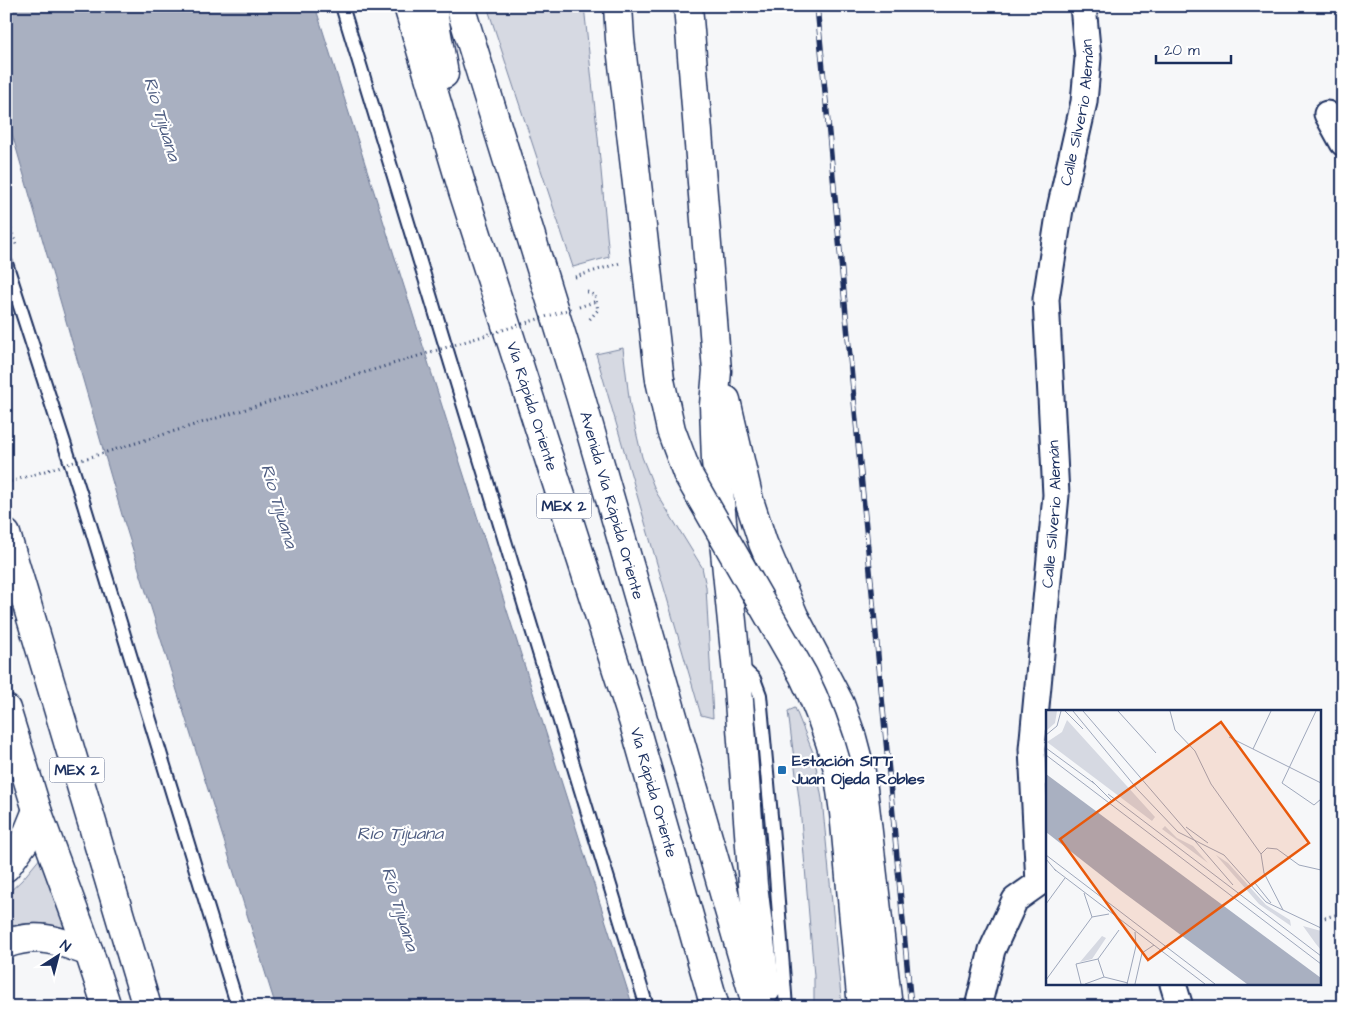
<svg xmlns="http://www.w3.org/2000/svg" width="1349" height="1013" viewBox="0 0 1349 1013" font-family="'Architects Daughter',sans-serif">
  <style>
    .green { fill: #d6d9e2; stroke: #7884a0 }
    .water { fill: #a9b0c1; stroke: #707c99 }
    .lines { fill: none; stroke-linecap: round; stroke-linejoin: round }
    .lane-casing { stroke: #1b2f5e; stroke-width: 16 }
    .street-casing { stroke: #1b2f5e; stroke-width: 29 }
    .secondary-casing { stroke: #1b2f5e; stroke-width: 31 }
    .highway-casing { stroke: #1b2f5e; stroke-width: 31 }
    .path { stroke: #1b2f5e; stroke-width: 3; stroke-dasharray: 1 4; stroke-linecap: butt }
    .lane { stroke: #fff; stroke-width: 12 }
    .street { stroke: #fff; stroke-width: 25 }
    .secondary { stroke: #fff; stroke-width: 28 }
    .highway { stroke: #fff; stroke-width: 28 }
    .rail-casing { stroke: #1b2f5e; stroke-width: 5.5 }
    .rail { stroke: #fff; stroke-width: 4; stroke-dasharray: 11; stroke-linecap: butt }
    .secondary-bridge-casing { stroke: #1b2f5e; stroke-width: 31; stroke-linecap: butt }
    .path-bridge { stroke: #1b2f5e; stroke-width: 3; stroke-dasharray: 1 4; stroke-linecap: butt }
    .secondary-bridge { stroke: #fff; stroke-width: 28 }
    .poi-dot { fill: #1f6fb2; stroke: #fff; stroke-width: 2 }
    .labels { text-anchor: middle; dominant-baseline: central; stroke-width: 4.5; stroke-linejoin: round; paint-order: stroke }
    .shield { fill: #fff; stroke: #5f6d8e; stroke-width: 1 }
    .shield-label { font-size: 15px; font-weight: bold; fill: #1b2f5e }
    .street-label { font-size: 16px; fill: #1b2f5e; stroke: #fff }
    .poi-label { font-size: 16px; font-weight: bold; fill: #1b2f5e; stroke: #fff; text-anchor: start }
    .water-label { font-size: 18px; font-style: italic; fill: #4d5c81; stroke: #fff }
    .inset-road { fill: none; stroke: #9ea7bb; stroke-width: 1 }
    .view { fill: #e8590c; fill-opacity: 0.15; stroke: #e8590c; stroke-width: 2.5 }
    .inset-edge { fill: none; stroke: #1b2f5e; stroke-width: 2.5 }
  </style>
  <rect width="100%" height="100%" fill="#f6f7f9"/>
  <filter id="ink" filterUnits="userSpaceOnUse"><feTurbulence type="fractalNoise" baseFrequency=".02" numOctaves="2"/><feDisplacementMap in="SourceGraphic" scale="10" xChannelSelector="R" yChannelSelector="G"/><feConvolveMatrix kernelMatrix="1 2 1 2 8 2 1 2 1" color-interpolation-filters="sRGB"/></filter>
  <g filter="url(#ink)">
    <g class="green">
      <path d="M487 6H584L598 138 609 257 573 267Z"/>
      <path d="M623 348 630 406 642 457 656 492 702 567 706 587 713 718 701 715 596 354Z"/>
      <path d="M795 708 814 755 822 799 842 1007H814V976L800 807 788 711Z"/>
      <path d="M41 857 71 931C51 922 28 921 6 927V895L22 880Z"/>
    </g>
    <path class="water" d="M6 6H315L633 1007H276L122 515 6 113Z"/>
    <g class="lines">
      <defs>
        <g id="lane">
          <path d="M342 6 647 1007"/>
          <path d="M6 263 81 495 238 1007"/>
          <path d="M739 665 754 679 760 695 774 849 786 1007"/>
        </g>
        <g id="street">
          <path d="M1327 114 1343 143"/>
          <path id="s1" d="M1039 883 1032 749 1056 495 1046 299 1060 209 1084 102 1088 58 1083 6"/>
          <path d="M1173 984 1180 1007"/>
          <path d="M978 1007 992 950 1015 900 1039 883 1048 880"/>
        </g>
        <g id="secondary">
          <path id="s2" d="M460 6 580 395 757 1007"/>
          <path d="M618 6 620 39 660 380"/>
          <path d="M688 6 717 371 714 405 716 461 736 662 753 885 766 990"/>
          <path d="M726 400 749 500 763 543 794 616 840 704 852 738 861 772 865 806 888 1007"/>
          <path d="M6 709 37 810 89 952 107 1007"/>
          <path d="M838 769 844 812 862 1007"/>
          <path d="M6 867 24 842 37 810"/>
          <path d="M6 944C37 932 60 941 89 952"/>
        </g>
        <g id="highway">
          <path id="s3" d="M408 6 463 191 633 720 715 1007"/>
          <path d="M432 6 444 74"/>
          <path d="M6 534 147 1007"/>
        </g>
      </defs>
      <use href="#lane" class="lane-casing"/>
      <use href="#street" class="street-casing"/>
      <use href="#secondary" class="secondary-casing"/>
      <use href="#highway" class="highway-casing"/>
      <g class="path">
        <path d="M6 215 17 247"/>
        <path d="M575 277 620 263"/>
        <path d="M587 292 595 295 598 310 589 320"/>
        <path d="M579 307 597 301"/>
        <path d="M1320 919 1343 913"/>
      </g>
      <use href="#lane" class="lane"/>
      <use href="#street" class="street"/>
      <use href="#secondary" class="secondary"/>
      <use href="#highway" class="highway"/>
      <defs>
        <path id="rail" d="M817 6 911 1007"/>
      </defs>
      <use href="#rail" class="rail-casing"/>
      <use href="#rail" class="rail"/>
      <defs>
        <path id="secondary-bridge" d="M660 380 671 430 687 473 803 675C818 705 829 736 838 769"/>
      </defs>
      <use href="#secondary-bridge" class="secondary-bridge-casing"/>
      <path class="path-bridge" d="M6 483 574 308"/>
      <use href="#secondary-bridge" class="secondary-bridge"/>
    </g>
  </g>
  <rect class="poi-dot" x="777" y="765" width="10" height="10" rx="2.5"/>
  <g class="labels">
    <g class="shield">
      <rect x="536.5" y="493.5" width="55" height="25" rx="4"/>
      <rect x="49.5" y="757.5" width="55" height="25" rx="4"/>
    </g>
    <g class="shield-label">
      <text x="564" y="506">MEX 2</text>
      <text x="77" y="770">MEX 2</text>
    </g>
    <g class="street-label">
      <text stroke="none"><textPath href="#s1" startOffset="775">Calle Silverio Alemán</textPath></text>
      <text stroke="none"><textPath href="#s3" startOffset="419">Vía Rápida Oriente</textPath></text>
      <text stroke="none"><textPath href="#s2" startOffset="522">Avenida Vía Rápida Oriente</textPath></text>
      <text stroke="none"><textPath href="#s1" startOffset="370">Calle Silverio Alemán</textPath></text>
      <text stroke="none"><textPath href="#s3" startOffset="824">Vía Rápida Oriente</textPath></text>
    </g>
    <g class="poi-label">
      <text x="792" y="761">Estación SITT<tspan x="792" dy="18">Juan Ojeda Robles</tspan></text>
    </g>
    <g class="water-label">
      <text transform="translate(162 119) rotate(73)">Río Tijuana</text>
      <text transform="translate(279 506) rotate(73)">Río Tijuana</text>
      <text x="400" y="833">Rio Tijuana</text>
      <text transform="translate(400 909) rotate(73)">Río Tijuana</text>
    </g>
  </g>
  <g transform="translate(1046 710)">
    <rect width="275" height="275" fill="#f6f7f9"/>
    <path d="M0 1H11L9 13 0 21ZM21 10 109 107 106 111 1 32 16 22ZM119 116 131 128 147 136 162 153 116 119ZM170 145 182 153 220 195 244 210 245 216 213 194ZM257 216 275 221V240L270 234ZM56 226 60 228 46 249 34 252Z" fill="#d6d9e2"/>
    <path d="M0 64 275 268V274H201L74 180 0 122Z" fill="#a9b0c1"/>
    <path class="inset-road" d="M19 1 37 19M27 1 92 80 132 122 178 145 220 192 275 218M37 1 187 175M72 1 110 43M124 1 129 20 149 41 165 74 215 144 218 163 237 200M270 1 236 73 268 95 275 89M0 25 11 16 15 1M183 27 275 73M0 38 49 74M207 39 225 1M0 45 275 254M46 71 65 90M62 84 275 246M140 117 162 133M215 144 221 138 231 139 253 155 275 160M0 145 169 274M0 149 10 161M8 159 159 274M209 173 225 193M38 183 46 207 63 204M0 194 19 168M73 220 52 249 58 267 82 273M0 270 46 207M35 274 30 254 52 249M39 274 58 267M81 274 90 236 89 222M89 274 96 243 108 235"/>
    <path class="view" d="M175 12 263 133 102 250 14 129Z"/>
    <rect width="275" height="275" class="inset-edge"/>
  </g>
  <rect width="1349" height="1013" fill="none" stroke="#fff" stroke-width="25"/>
  <rect x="12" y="12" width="1324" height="988" fill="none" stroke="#1b2f5e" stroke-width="2" filter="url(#ink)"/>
  <g transform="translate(58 956) rotate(36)" stroke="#ffffff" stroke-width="4" paint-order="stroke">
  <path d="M0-4L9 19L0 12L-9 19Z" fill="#1b2f5e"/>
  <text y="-8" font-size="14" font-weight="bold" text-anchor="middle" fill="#1b2f5e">N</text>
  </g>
  <path d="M1156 55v8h75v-8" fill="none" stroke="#1b2f5e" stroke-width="2.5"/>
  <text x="1164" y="55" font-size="15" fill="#1b2f5e" stroke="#ffffff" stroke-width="4" paint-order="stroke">20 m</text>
</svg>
